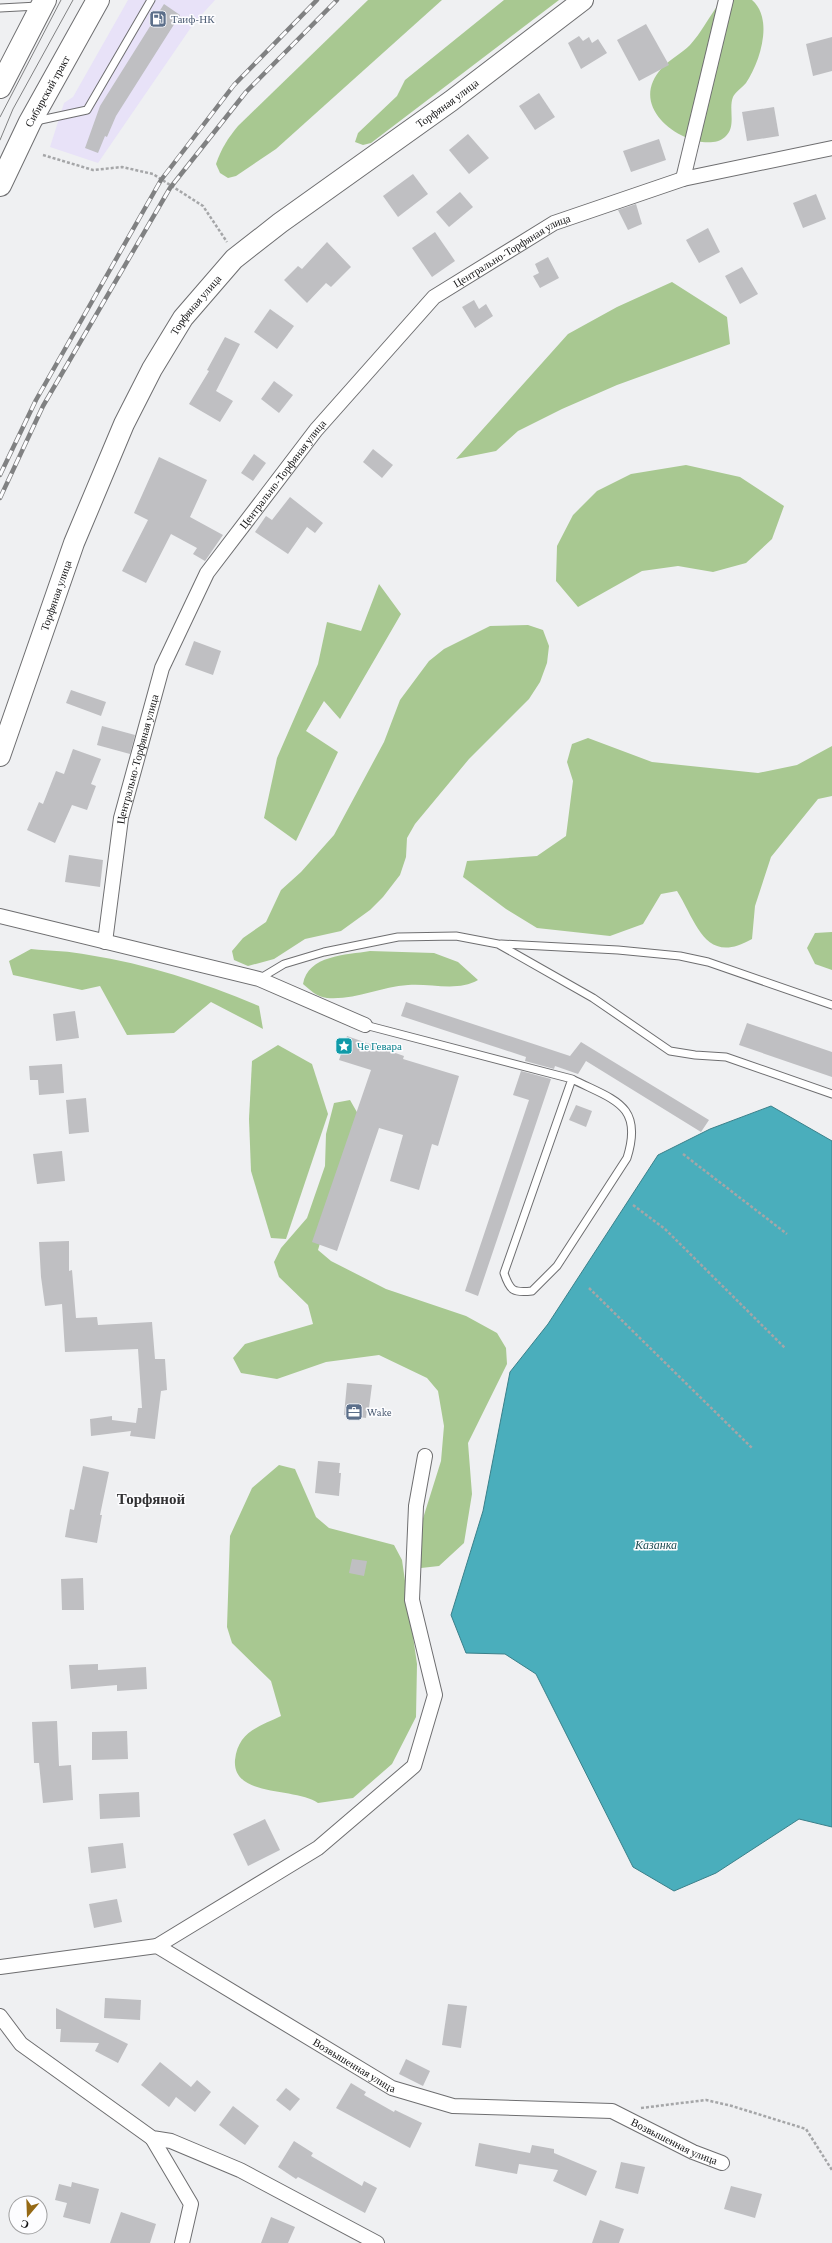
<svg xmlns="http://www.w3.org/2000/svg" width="832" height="2243" viewBox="0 0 832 2243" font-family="'Crimson Pro',serif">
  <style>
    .commercial { fill: #e8e2f8 }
    .green { fill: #a8c891 }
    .water { fill: #4aaebc; stroke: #3a808a }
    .building { fill: #bfbfc2 }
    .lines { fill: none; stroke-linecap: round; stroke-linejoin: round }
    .lane-casing { stroke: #6e6e70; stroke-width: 9 }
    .street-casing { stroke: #6e6e70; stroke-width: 16 }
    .secondary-casing { stroke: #6e6e70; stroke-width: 22 }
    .primary-casing { stroke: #6e6e70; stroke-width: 24 }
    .path { stroke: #a5a6a8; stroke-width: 2.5; stroke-dasharray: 3 2; stroke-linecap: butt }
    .lane { stroke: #fff; stroke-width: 7 }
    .street { stroke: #fff; stroke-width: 14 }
    .secondary { stroke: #fff; stroke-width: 20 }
    .primary { stroke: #fff; stroke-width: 22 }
    .tram { stroke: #808182; stroke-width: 1 }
    .rail-casing { stroke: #808182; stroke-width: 4.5 }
    .rail { stroke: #fdfdff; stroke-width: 3; stroke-dasharray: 9; stroke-linecap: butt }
    .labels { text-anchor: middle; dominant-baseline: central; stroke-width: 3; stroke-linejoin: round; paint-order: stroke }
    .service-label { font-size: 11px; fill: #4e5e75; stroke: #fdfdff; text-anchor: start }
    .street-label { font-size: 11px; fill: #141415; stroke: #fdfdff }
    .culture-label { font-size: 11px; fill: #0d838f; stroke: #fdfdff; text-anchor: start }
    .water-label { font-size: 12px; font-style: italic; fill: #224f55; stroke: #fdfdff }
    .district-label { font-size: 15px; font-weight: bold; fill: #313133; stroke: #fdfdff }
  </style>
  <rect width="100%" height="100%" fill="#eff0f2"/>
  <path class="commercial" d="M128 0H215L194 23 98 163 50 147 64 103 73 97Z"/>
  <g class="green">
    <path d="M368 0H442L276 149 236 176 228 178 220 173 216 164C221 149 228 138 238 126Z"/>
    <path d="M504 0H559L371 143 363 145 355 142 358 133 397 96 405 80Z"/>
    <path d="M724 0H752C774 19 760 62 746 83 742 88 735 92 733 97 728 109 737 127 725 137 715 146 696 142 685 137 657 124 636 96 662 68 670 59 682 53 690 45 701 33 709 17 718 5Z"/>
    <path d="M672 282 727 317 730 344 617 385 562 409 518 431 496 451 456 459 568 334 617 307Z"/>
    <path d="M686 465 740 477 784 506 772 539 746 563 713 572 678 566 642 571 578 607 556 581 557 546 573 515 597 491 631 474Z"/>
    <path d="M379 584 401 614 340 719 324 701 306 731 338 752 296 841 264 818 277 758 318 664 327 622 361 631Z"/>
    <path d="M528 625 543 630 549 646 547 663 540 682 529 699 469 759 415 824 407 838 406 857 400 875 383 897 370 910 341 931 305 939 274 959 248 966 234 960 232 951 243 938 266 922 281 890 301 872 334 835 384 742 400 700 429 661 444 649 490 626Z"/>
    <path d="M588 738 652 762 758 773 797 765 832 746V796L818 799 771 857 755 906 752 939C705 966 697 923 677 891L661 894 643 924 610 936 537 928 506 909 463 877 467 861 537 856 566 836 573 781 567 762 572 744Z"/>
    <path d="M832 932V970L815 964 807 948 815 933Z"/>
    <path d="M31 949C51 951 70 951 89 955 147 964 205 983 259 1006L263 1029 211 1002 174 1033 127 1035 100 986 82 990 13 975 9 961Z"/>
    <path d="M370 951 434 953 458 962 478 980C458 992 430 983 408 985 380 987 356 1000 327 998 317 997 310 990 303 984 308 955 346 955 370 951Z"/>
    <path d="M278 1045 312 1064 328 1114 286 1239 271 1238 251 1171 249 1119 252 1061Z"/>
    <path d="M350 1100 358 1114 318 1250 331 1261 386 1289 466 1316 497 1333 506 1348 507 1364 468 1443 472 1494 464 1543 439 1566 421 1568 420 1528 441 1461 444 1426 438 1391 427 1378 379 1355 326 1362 277 1379 241 1373 233 1358 245 1344 313 1324 308 1305 279 1277 274 1262 281 1248 307 1218 325 1166 326 1134 334 1103Z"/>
    <path d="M279 1465 295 1469 316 1517 329 1528 394 1545 402 1560 417 1664 416 1717 392 1764 353 1798 318 1803C297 1787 232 1798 235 1760 238 1732 258 1727 281 1716L271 1681 232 1643 227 1627 230 1536 252 1488Z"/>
  </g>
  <path class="water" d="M771 1106 832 1141V1827L799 1819 716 1873 674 1891 633 1867 536 1674 505 1654 466 1653 451 1615 483 1511 510 1372 548 1324 658 1155 710 1129Z"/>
  <g class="building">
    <path d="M164 4 180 15 116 116 107 137 105 136 98 153 85 148 100 106Z"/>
    <path d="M646 24 669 65 639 81 617 40Z"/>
    <path d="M579 36 583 41 589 37 592 43 598 39 607 53 581 69 568 43Z"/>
    <path d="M832 37V71L813 76 806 44Z"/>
    <path d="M539 93 555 117 535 130 519 106Z"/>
    <path d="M774 107 779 136 747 141 742 112Z"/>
    <path d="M468 134 489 158 469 174 449 150Z"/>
    <path d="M659 139 666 160 631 172 623 151Z"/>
    <path d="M413 174 428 194 398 217 383 196Z"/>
    <path d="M460 192 473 207 449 227 436 212Z"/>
    <path d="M816 194 826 219 803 228 793 203Z"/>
    <path d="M636 204 642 224 628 230 618 210Z"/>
    <path d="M708 228 720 252 699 263 686 240Z"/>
    <path d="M435 232 455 261 432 277 412 248Z"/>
    <path d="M327 242 351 267 331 287 326 283 307 303 284 280 298 266 302 269Z"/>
    <path d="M548 257 559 278 540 288 533 276 539 273 535 264Z"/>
    <path d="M742 267 758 294 740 304 725 276Z"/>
    <path d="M474 300 479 309 486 304 493 316 475 328 462 307Z"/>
    <path d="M270 309 294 326 277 349 254 332Z"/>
    <path d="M225 337 240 344 216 391 233 401 220 422 189 404 209 371 207 370Z"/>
    <path d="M274 381 293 395 279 413 261 399Z"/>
    <path d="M373 449 393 465 382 478 363 462Z"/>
    <path d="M254 454 266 463 253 481 241 473Z"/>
    <path d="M159 457 207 480 190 517 223 535 205 561 193 554 197 548 171 534 146 583 122 571 148 520 134 513Z"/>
    <path d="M290 497 323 523 315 533 307 527 288 554 255 532 266 516 272 520Z"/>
    <path d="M194 641 221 651 213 675 185 665Z"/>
    <path d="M71 690 106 702 101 716 66 703Z"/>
    <path d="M102 726 135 735 130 754 97 745Z"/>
    <path d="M73 749 101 759 91 784 96 786 87 810 72 805 55 843 27 830 39 802 43 804 56 771 64 774Z"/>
    <path d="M69 855 103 860 100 887 65 882Z"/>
    <path d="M406 1002 570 1056 581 1042 709 1120 701 1132 586 1061 578 1074 555 1066 554 1069 525 1061 526 1057 401 1016Z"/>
    <path d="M75 1011 79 1038 56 1041 53 1014Z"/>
    <path d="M747 1023 832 1052V1077L739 1045Z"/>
    <path d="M347 1036 404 1056 403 1059 459 1076 438 1146 432 1144 419 1190 390 1181 403 1135 379 1128 337 1251 312 1242 371 1070 339 1060Z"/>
    <path d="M62 1064 64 1093 39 1095 38 1080H30L29 1066Z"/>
    <path d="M521 1071 551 1079 478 1296 465 1291 529 1100 513 1095Z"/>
    <path d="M86 1098 89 1132 69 1134 66 1100Z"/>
    <path d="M576 1105 592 1111 586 1127 569 1120Z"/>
    <path d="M62 1151 65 1181 37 1184 33 1154Z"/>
    <path d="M69 1241V1271L72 1270 76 1318 97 1317 98 1325 152 1322 155 1359H165L167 1390 161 1391 155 1439 130 1436 131 1431 91 1436 90 1419 112 1416V1420L136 1423 138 1408H142L138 1349 65 1352 62 1304 45 1306 41 1277 39 1242Z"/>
    <path d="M347 1383 372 1385 369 1408H367L366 1418 344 1415Z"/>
    <path d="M318 1461 340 1463 339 1473H341L339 1496 315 1493Z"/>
    <path d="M83 1466 109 1472 100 1515H102L97 1543 65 1537 70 1509 74 1510Z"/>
    <path d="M352 1559 367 1561 364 1576 349 1573Z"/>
    <path d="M83 1578 84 1610H62L61 1579Z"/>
    <path d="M98 1664V1670L146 1667 147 1689 117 1691V1685L71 1689 69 1665Z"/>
    <path d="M57 1721 59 1766 71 1765 73 1800 43 1803 39 1763H34L32 1722Z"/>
    <path d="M127 1731 128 1759 92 1760V1732Z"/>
    <path d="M139 1792 140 1817 100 1819 99 1794Z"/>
    <path d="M265 1819 280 1850 248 1866 233 1834Z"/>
    <path d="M123 1843 126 1868 91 1873 88 1847Z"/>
    <path d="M117 1899 122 1922 94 1928 89 1904Z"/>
    <path d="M105 1998 141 2000 140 2020 104 2018Z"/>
    <path d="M448 2004 467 2006 461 2048 442 2045Z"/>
    <path d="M56 2008 128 2044 118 2063 95 2051 99 2043 60 2042 61 2029H56Z"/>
    <path d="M406 2059 430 2071 423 2086 399 2074Z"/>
    <path d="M160 2062 191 2087 197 2080 211 2092 195 2112 176 2097 169 2107 141 2085Z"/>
    <path d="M351 2083 366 2092 364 2095 394 2112 395 2110 422 2123 410 2148 336 2108Z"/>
    <path d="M286 2088 300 2099 290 2111 276 2100Z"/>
    <path d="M233 2106 259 2126 245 2145 219 2125Z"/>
    <path d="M294 2141 313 2153 311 2156 362 2186 364 2181 377 2188 365 2213 298 2177 296 2179 278 2167Z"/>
    <path d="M479 2143 530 2153 532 2145 554 2149V2153L597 2171 586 2196 553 2181 558 2170 519 2164 517 2174 475 2166Z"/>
    <path d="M621 2162 645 2167 638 2194 615 2188Z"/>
    <path d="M72 2182 99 2189 90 2224 63 2217 67 2203 55 2200 59 2184 71 2187Z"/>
    <path d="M731 2186 762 2194 755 2218 724 2209Z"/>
    <path d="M121 2212 156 2224 150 2243H110Z"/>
    <path d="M271 2217 295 2227 288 2243H261Z"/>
    <path d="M600 2220 624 2229 619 2243H592Z"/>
  </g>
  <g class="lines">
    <defs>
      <g id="lane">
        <path d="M0 8 38 6"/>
        <path d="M36 121 87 110 151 0"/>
        <path d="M501 944 618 950 680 956 708 962 832 1005"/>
        <path d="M259 979 284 964 324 952 398 937 456 936 498 944 593 998 670 1051 695 1055 726 1057 832 1094"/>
        <path d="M365 1025 572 1079 504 1273C510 1291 513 1293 532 1291L557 1266 627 1158C644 1104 613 1100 572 1079"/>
      </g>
      <g id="street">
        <path d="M683 179 726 0"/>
        <path d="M0 916 259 979 365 1025"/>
        <path id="s1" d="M105 942 121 818 162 668 207 573 316 430 434 297 554 223 683 179 832 148"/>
        <path d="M157 1946 318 1848 414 1766 435 1695 412 1600 416 1506 425 1456"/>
        <path id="s2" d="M0 1967 157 1946 392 2088 453 2106 612 2111 693 2152 722 2163"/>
        <path d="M0 2016 21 2044 152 2138 171 2141 240 2170 377 2243"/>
        <path d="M152 2138 191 2204 182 2243"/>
      </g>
      <g id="secondary">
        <path id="s3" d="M0 756 74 543 124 424 152 369 183 318 234 259 280 223 451 101 583 0"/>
      </g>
      <g id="primary">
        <path d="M0 87 45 0"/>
        <path id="s4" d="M0 185 30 122 98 0"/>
      </g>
    </defs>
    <use href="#lane" class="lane-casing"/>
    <use href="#street" class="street-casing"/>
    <use href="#secondary" class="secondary-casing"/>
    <use href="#primary" class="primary-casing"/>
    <g class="path">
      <path d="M43 155 93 170 122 167 153 174 203 206 227 242"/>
      <path d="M683 1154 787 1234"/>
      <path d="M633 1205 665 1229 785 1348"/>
      <path d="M589 1288 753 1449"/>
      <path d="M641 2108 706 2100 732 2106 806 2129 832 2170"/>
    </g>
    <use href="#lane" class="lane"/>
    <use href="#street" class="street"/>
    <use href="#secondary" class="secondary"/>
    <use href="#primary" class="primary"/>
    <g class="tram">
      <path d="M0 117 61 0"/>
      <path d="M0 140 13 109 73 0"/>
    </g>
    <defs>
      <g id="rail">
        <path d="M0 475 36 400 161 180 234 85 317 0"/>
        <path d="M0 498 43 406 170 188 246 92 337 0"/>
      </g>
    </defs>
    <use href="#rail" class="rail-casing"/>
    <use href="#rail" class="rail"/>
  </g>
  <defs>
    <symbol id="fuel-square" viewBox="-11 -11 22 22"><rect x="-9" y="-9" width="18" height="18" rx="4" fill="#5c6f8a" stroke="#fdfdff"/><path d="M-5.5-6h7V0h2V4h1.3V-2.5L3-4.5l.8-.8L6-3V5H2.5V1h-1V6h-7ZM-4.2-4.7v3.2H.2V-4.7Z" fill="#fff"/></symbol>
    <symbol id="sight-square" viewBox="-11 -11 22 22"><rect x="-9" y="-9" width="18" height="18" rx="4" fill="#0f9aa8" stroke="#fdfdff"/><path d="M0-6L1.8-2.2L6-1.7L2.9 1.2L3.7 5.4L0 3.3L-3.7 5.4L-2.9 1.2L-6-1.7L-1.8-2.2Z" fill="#fff"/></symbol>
    <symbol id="office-square" viewBox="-11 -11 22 22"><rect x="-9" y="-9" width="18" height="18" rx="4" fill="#5c6f8a" stroke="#fdfdff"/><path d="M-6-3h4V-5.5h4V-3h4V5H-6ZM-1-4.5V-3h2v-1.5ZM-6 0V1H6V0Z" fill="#fff"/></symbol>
  </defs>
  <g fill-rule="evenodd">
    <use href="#fuel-square" x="148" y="9" width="20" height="20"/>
    <use href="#sight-square" x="334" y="1036" width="20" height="20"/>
    <use href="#office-square" x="344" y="1402" width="20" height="20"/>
  </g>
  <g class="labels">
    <g class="service-label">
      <text x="171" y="19">Таиф-НК</text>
      <text x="367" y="1412">Wake</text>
    </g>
    <g class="street-label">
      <text stroke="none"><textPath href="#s4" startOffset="105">Сибирский тракт</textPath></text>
      <text stroke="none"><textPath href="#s3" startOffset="818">Торфяная улица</textPath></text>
      <text stroke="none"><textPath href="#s1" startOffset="834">Центрально-Торфяная улица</textPath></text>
      <text stroke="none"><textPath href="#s3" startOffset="494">Торфяная улица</textPath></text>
      <text stroke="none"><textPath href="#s1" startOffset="510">Центрально-Торфяная улица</textPath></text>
      <text stroke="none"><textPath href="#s3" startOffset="170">Торфяная улица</textPath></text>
      <text stroke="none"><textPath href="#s1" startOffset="186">Центрально-Торфяная улица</textPath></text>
      <text stroke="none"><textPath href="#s2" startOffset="389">Возвышенная улица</textPath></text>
      <text stroke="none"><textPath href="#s2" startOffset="725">Возвышенная улица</textPath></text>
    </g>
    <g class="culture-label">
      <text x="357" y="1046">Че Гевара</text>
    </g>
    <g class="water-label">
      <text x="656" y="1545">Казанка</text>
    </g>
    <g class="district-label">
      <text x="151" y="1499">Торфяной</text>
    </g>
  </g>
  <g transform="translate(28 2215) rotate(199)"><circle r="19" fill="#fdfdff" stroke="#a0a0a1"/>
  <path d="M0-3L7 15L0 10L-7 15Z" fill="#956915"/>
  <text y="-6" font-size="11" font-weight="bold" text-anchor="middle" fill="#141415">С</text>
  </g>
</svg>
